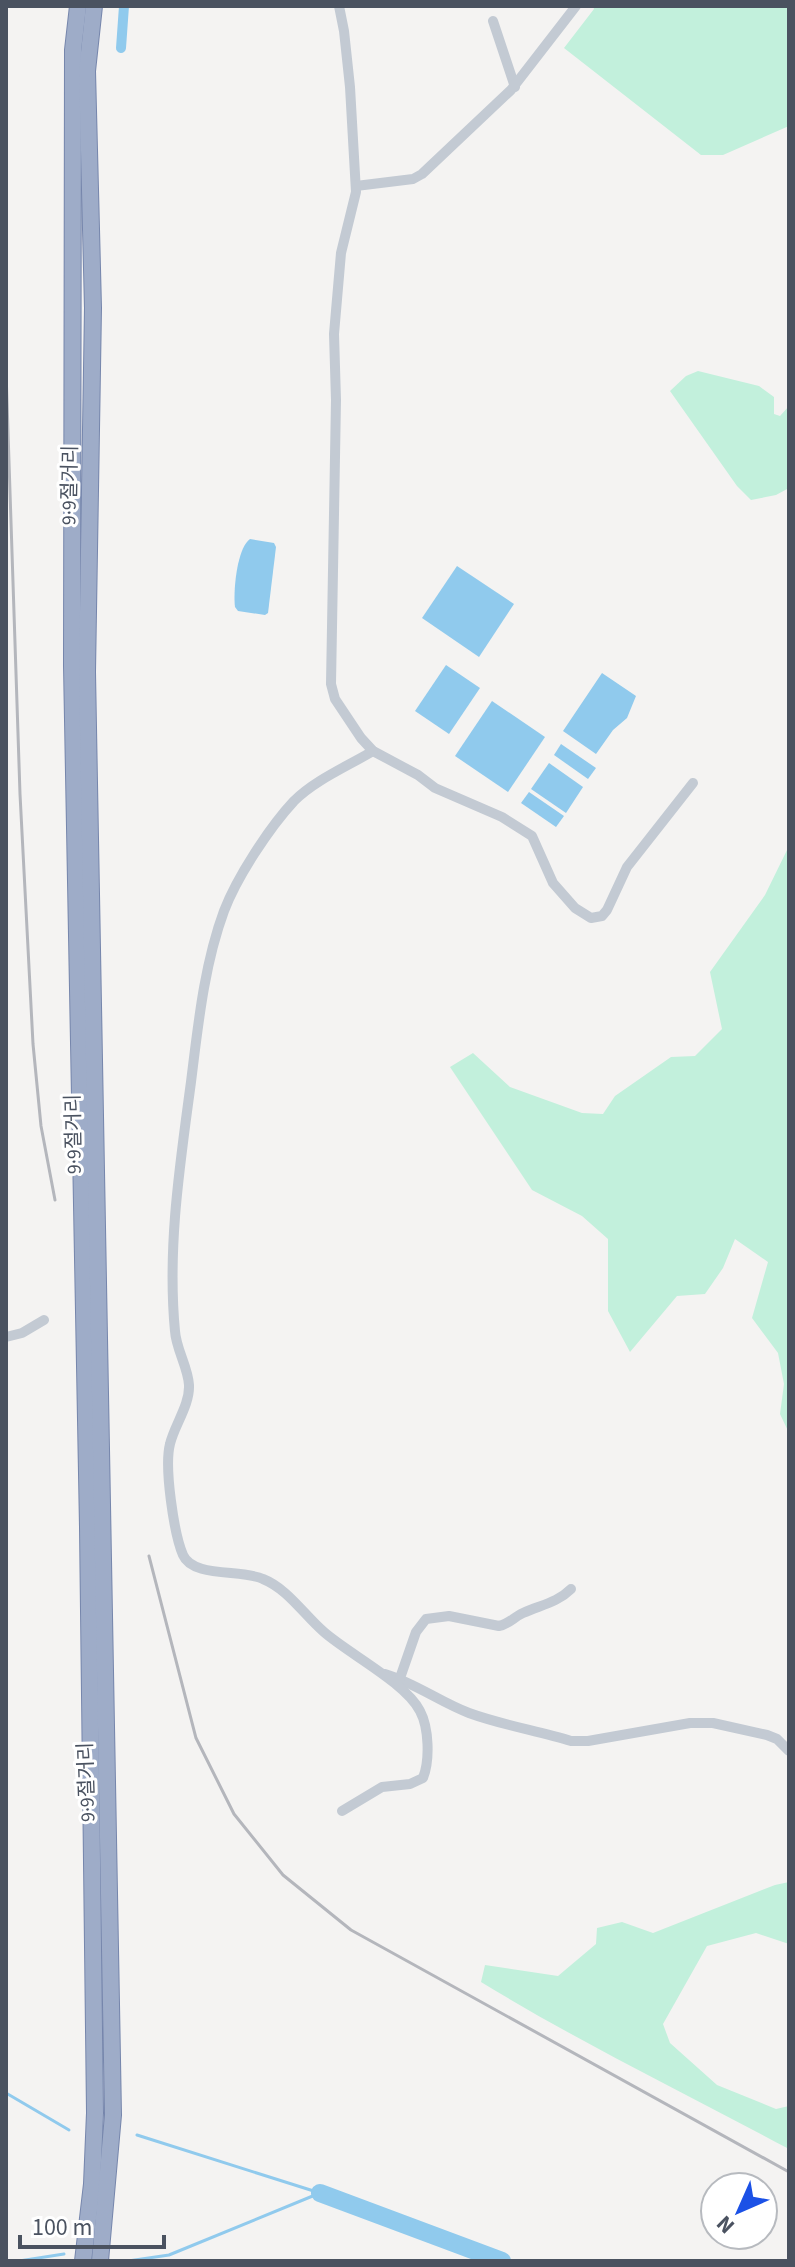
<svg xmlns="http://www.w3.org/2000/svg" width="795" height="2267" viewBox="0 0 795 2267" font-family="'Source Sans 3','Noto Sans KR',sans-serif">
  <style>
    .green { fill: #c2f0dc }
    .water { fill: #90caed }
    .lines { fill: none; stroke-linecap: round; stroke-linejoin: round }
    .stream { stroke: #90caed; stroke-width: 3 }
    .canal { stroke: #90caed; stroke-width: 10 }
    .river { stroke: #90caed; stroke-width: 18 }
    .trunk-casing { stroke: #7686ac; stroke-width: 18 }
    .minor { stroke: #c3cad3; stroke-width: 10 }
    .trunk { stroke: #9eacc8; stroke-width: 16 }
    .rail { stroke: #b4b6bc; stroke-width: 3 }
    .labels { text-anchor: middle; dominant-baseline: central; stroke-width: 6; stroke-linejoin: round; paint-order: stroke }
    .street-label { font-size: 20px; fill: #4a5260; stroke: #fff }
  </style>
  <rect width="100%" height="100%" fill="#f4f3f2"/>
  <g class="green">
    <path d="M593 6H789V126L723 155H701L564 48 594 9Z"/>
    <path d="M698 371 759 386 774 397V414L780 416 789 406V488L776 495 751 500 737 486 670 391 686 376Z"/>
    <path d="M789 846V1433L780 1414 784 1384 778 1353 752 1318 768 1262 735 1239 723 1268 705 1294 677 1296 630 1352 608 1311V1239L582 1216 532 1190 450 1067 473 1053 510 1087 582 1113 603 1114 615 1096 671 1057 695 1056 722 1029 710 972 765 895Z"/>
    <path d="M789 1882V1944L756 1933 707 1946 663 2024 670 2043 717 2085 776 2109 789 2106V2149C686 2094 581 2043 481 1982L485 1965 558 1976 596 1944 597 1928 622 1922 653 1933 775 1885Z"/>
  </g>
  <g class="water">
    <path d="M250 539 274 543 276 547 268 613 265 615 238 611 235 607C233 591 237 548 250 539Z"/>
    <path d="M457 566 514 604 479 657 422 618Z"/>
    <path d="M446 665 480 688 449 734 415 711Z"/>
    <path d="M602 673 636 696 627 718 613 730 596 754 563 731Z"/>
    <path d="M492 701 545 737 508 792 455 756Z"/>
    <path d="M561 744 596 768 588 779 554 755Z"/>
    <path d="M549 763 583 787 566 813 531 789Z"/>
    <path d="M529 792 564 816 556 827 521 803Z"/>
  </g>
  <g class="lines">
    <g class="stream">
      <path d="M6 2093 69 2130"/>
      <path d="M137 2135 320 2193"/>
      <path d="M19 2261 64 2254"/>
      <path d="M128 2261 169 2255 320 2193"/>
    </g>
    <path class="canal" d="M121 48 124 6"/>
    <path class="river" d="M320 2193 502 2261"/>
    <defs>
      <g id="trunk">
        <path d="M78 6 73 50 72 666 88 1527 95 2113 92 2184 83 2261"/>
        <path d="M94 6 87 71 93 308 87 672 113 2115 100 2261"/>
      </g>
    </defs>
    <use href="#trunk" class="trunk-casing"/>
    <g class="minor">
      <path d="M339 6 344 31 350 87 356 192 341 253 334 334 336 400 331 684 335 699 361 738 373 751 418 775 435 788 502 817 532 836 553 883 575 908 591 918 602 916 607 910 627 867 693 783"/>
      <path d="M493 21 515 87"/>
      <path d="M356 186 413 179 422 174 511 90 576 6"/>
      <path d="M6 1337 22 1333 44 1320"/>
      <path d="M385 1674C415 1683 440 1702 469 1713 502 1725 538 1731 571 1741H588L690 1723H713L767 1735 777 1739 789 1751"/>
      <path d="M400 1678 416 1632 426 1619 449 1616 499 1626C509 1624 514 1617 523 1613 540 1605 557 1603 571 1589"/>
      <path d="M342 1811 382 1787 410 1784 423 1778C430 1760 429 1728 420 1711 406 1683 349 1654 324 1632 304 1615 288 1589 263 1579 242 1569 193 1578 183 1555 174 1534 164 1467 170 1444 174 1426 190 1405 189 1385 188 1367 176 1349 175 1331 167 1248 180 1164 191 1082 198 1026 204 965 224 911 237 877 269 828 294 801 315 780 348 766 373 751"/>
    </g>
    <use href="#trunk" class="trunk"/>
    <g class="rail">
      <path d="M6 371 20 794 33 1044 41 1126 55 1200"/>
      <path d="M149 1556 196 1738 234 1814 283 1875 351 1930 789 2172"/>
    </g>
  </g>
  <g class="labels">
    <g class="street-label">
      <text transform="translate(70 485) rotate(-89)">9·9절거리</text>
      <text transform="translate(74 1134) rotate(-91)">9·9절거리</text>
      <text transform="translate(87 1782) rotate(-92)">9·9절거리</text>
    </g>
  </g>
  <rect width="795" height="2267" fill="none" stroke="#4a5260" stroke-width="16"/>
  <g transform="translate(739 2211) rotate(225)"><circle r="38" fill="#ffffff" stroke="#b7babf" stroke-width="2"/>
  <path d="M0-6L14 30L0 20L-14 30Z" fill="#1b51e6"/>
  <text y="-12" font-size="22" font-weight="bold" text-anchor="middle" fill="#4a5260">N</text>
  </g>
  <path d="M20 2235v12h144v-12" fill="none" stroke="#4a5260" stroke-width="4"/>
  <text x="32" y="2235" font-size="24" fill="#4a5260" stroke="#ffffff" stroke-width="6" paint-order="stroke">100 m</text>
</svg>
